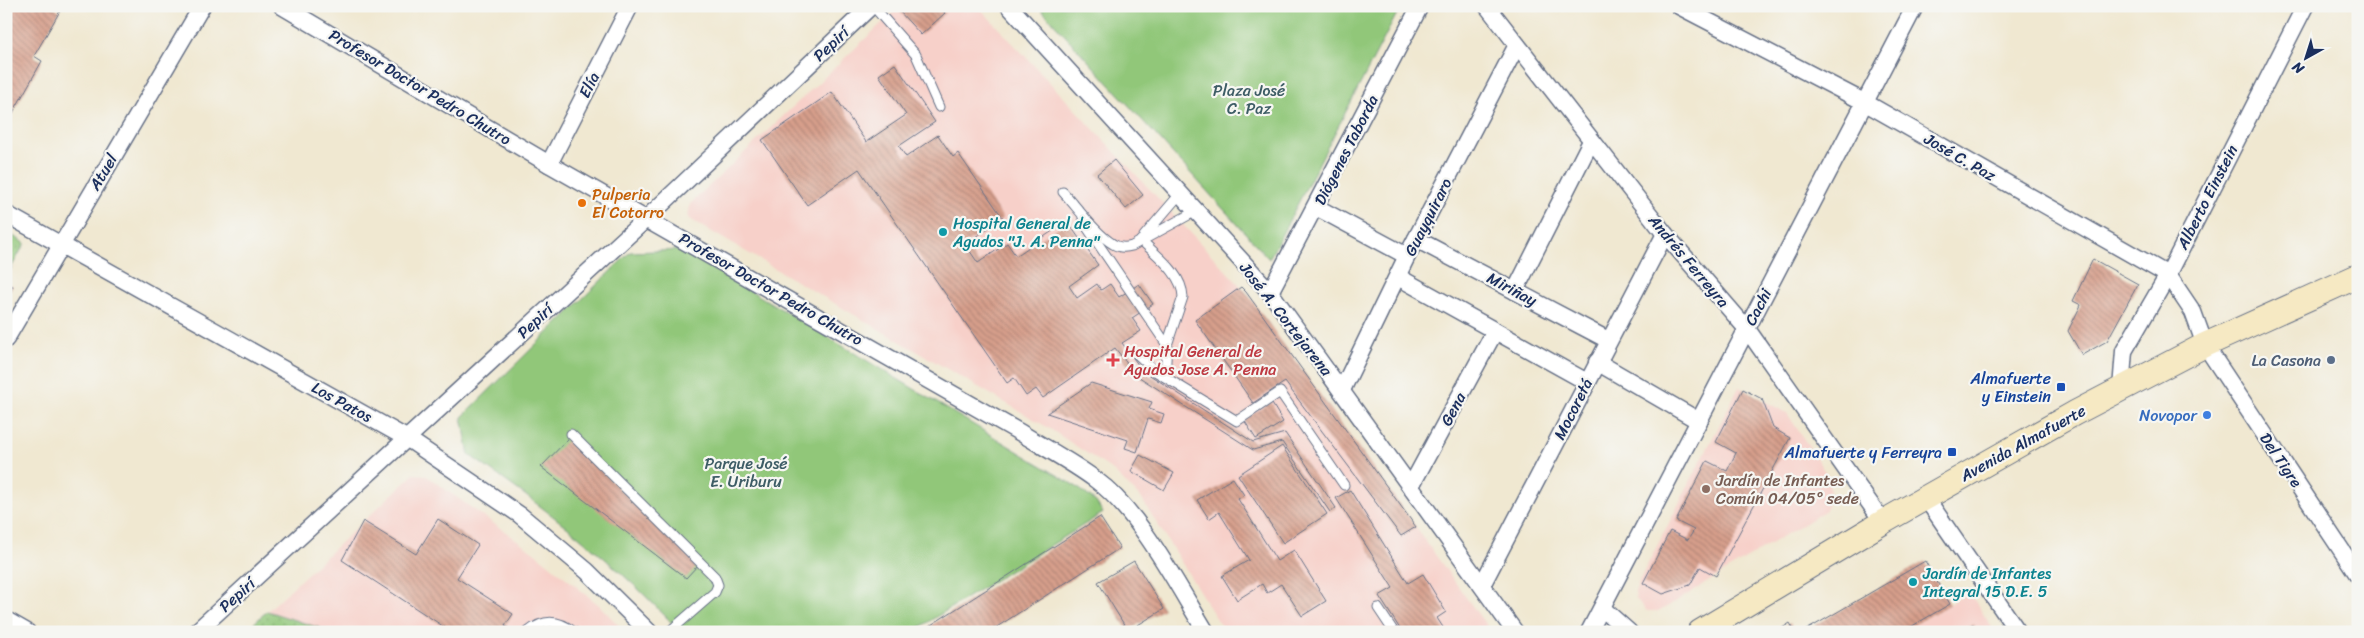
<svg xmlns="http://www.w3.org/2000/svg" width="2364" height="638" viewBox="0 0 2364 638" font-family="Sriracha,sans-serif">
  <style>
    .built { fill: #f7d0c9 }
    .grass { fill: url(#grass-dots); stroke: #567b6c }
    .park { fill: #91c779; stroke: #567b6c }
    .building { fill: url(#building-back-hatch) }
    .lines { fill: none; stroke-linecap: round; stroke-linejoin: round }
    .service-casing { stroke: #667086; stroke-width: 11 }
    .minor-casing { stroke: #667086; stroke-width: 19 }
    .secondary-casing { stroke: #667086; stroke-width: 26 }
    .service { stroke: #fff; stroke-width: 9 }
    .minor { stroke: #fff; stroke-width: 16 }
    .secondary { stroke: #f6e9c3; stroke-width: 24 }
    .food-dot { fill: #e8710a; stroke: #f6f6f2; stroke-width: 2 }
    .culture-dot { fill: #0f9aa8; stroke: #f6f6f2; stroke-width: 2 }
    .health-dot { fill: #e0444e; stroke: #f6f6f2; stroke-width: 2 }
    .service-dot { fill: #5c6f8a; stroke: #f6f6f2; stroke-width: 2 }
    .transit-dot { fill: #1a4fb4; stroke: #f6f6f2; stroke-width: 2 }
    .shop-dot { fill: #3f7fe0; stroke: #f6f6f2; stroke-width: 2 }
    .education-dot { fill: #8d6e63; stroke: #f6f6f2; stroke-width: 2 }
    .labels { text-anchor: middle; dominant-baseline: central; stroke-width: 4.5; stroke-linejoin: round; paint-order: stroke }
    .street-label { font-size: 16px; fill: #1b2f5e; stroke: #f6f6f2 }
    .park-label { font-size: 16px; fill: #3e5d66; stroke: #f6f6f2 }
    .food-label { font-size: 16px; fill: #c56008; stroke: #f6f6f2; text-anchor: start }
    .culture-label { font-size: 16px; fill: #0d838f; stroke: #f6f6f2; text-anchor: start }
    .health-label { font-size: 16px; fill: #be3a42; stroke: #f6f6f2; text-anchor: start }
    .service-label { font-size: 16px; fill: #4e5e75; stroke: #f6f6f2; text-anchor: end }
    .transit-label { font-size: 16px; fill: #164399; stroke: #f6f6f2; text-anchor: end }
    .shop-label { font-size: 16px; fill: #366cbe; stroke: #f6f6f2; text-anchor: end }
    .education-label { font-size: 16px; fill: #785e54; stroke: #f6f6f2; text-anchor: start }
  </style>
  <defs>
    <pattern id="grass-dots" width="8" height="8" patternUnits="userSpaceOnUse" patternTransform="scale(1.25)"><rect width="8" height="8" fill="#91c779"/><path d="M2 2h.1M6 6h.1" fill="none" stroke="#76a266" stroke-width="1.8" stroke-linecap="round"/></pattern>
    <pattern id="building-back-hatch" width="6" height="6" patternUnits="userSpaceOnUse" patternTransform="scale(1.25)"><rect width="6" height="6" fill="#d79f8b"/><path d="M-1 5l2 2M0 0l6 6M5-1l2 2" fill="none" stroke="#ae8275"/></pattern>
  </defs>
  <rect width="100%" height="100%" fill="#f6f6f2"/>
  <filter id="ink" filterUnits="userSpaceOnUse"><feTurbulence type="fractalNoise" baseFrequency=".02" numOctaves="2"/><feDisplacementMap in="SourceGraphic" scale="10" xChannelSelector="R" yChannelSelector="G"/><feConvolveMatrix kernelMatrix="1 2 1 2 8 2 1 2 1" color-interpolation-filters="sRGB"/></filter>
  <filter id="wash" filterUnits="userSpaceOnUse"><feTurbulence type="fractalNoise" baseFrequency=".0096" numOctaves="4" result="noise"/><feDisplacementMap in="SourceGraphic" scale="20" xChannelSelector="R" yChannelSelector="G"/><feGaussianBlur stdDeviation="1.12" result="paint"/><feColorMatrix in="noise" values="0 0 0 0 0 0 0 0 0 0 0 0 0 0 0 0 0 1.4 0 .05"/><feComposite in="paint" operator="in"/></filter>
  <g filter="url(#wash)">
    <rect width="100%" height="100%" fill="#f0e8d1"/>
    <g class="built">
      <path d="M900 6H978L1246 292 1491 632H1225L1141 498 1111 469 1047 427 688 218 690 204Z"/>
      <path d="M1739 387 1787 413 1827 475 1830 489 1826 510 1660 611H1647L1636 599 1635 592 1639 581Z"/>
      <path d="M414 474 425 475 534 552 599 605 625 632H245Z"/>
      <path d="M1969 592 1995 632H1902L1950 604Z"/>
    </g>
    <g class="grass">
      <path d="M6 232 25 243 6 277Z"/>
      <path d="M267 611 332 632H245Z"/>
    </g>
    <g class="park">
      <path d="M1038 6H1401L1269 259Z"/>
      <path d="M683 250 1077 487 1096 502 1103 513 912 632H680C619 564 544 507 469 455L462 417 630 252Z"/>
    </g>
    <g id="blocks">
      <g class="building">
        <path d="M6 6H51L60 11 34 56 42 61 6 125Z"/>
        <path d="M904 6H939L945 13 921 35 899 11Z"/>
        <path d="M895 64 935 122 899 146 906 157 938 135 953 157 958 153 1003 218 965 244 978 263 1007 243 1016 256 1067 221 1098 265 1069 286 1077 298 1097 284 1101 290 1110 284 1119 297 1139 284 1153 304 1132 318 1141 331 1122 343 1142 370 1253 442 1285 433 1336 508 1330 512 1282 442 1253 450 1136 375 1115 348 1043 398 1036 389 1026 396 1014 378 1007 383 859 169 807 205 762 140 832 92 866 142 906 115 879 75Z"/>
        <path d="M1114 160 1143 195 1126 209 1097 174Z"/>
        <path d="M2093 259 2138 284 2107 341 2082 355 2068 331 2081 305 2073 301Z"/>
        <path d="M6 283 13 286 6 297Z"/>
        <path d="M1241 287 1246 292 1416 527 1401 536 1285 382 1253 403 1195 320Z"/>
        <path d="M1091 383 1152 402 1149 409 1164 414 1161 423 1148 419 1137 452 1125 448 1128 440 1047 413Z"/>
        <path d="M1743 389 1762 399 1773 428 1790 438 1716 576 1700 567 1690 585 1663 594 1643 583 1670 531 1688 540 1694 530 1676 521 1707 461 1727 471 1736 453 1716 442Z"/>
        <path d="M1271 402 1283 422 1256 439 1244 420Z"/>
        <path d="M569 438 698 565 686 578 541 467Z"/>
        <path d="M1282 446 1327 514 1283 543 1238 475Z"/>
        <path d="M1140 455 1174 473 1164 490 1131 471Z"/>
        <path d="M1233 478 1244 495 1238 499 1277 561 1294 550 1326 601 1302 616 1281 584 1267 593 1262 584 1237 600 1222 576 1249 560 1219 512 1209 519 1197 500Z"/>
        <path d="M1350 490 1408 583 1423 574 1446 612 1437 618 1446 632H1402L1379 596 1393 588 1336 498Z"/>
        <path d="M1100 517 1120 548 989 632H920Z"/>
        <path d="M438 519 478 545 457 578 513 614 505 626 514 632H452L342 560 363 521 416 554Z"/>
        <path d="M1134 561 1164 609 1128 631 1098 582Z"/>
        <path d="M1925 561 1950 604 1902 632H1803Z"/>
        <path d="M1790 623 1795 632H1776Z"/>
        <path d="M1973 624 1978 632H1961Z"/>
      </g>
    </g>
  </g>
  <g filter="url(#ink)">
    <use href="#blocks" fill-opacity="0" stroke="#667086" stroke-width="1"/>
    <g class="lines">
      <defs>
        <g id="service">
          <path d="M873 6 916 55 939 107"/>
          <path d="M1063 192C1077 207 1095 233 1113 244 1119 248 1125 248 1132 246L1196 211"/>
          <path d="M1083 217 1084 223 1167 345"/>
          <path d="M1144 236 1180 194"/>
          <path d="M1141 240C1157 256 1182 273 1183 297L1167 345 1165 377"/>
          <path d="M1137 354 1155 371 1237 421 1280 392 1344 485"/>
          <path d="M571 434 715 577 718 585 715 592 669 632"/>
          <path d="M1378 608 1394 632"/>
          <path d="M528 632C543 619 558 619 574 632"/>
        </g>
        <g id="minor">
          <path d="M282 6 549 164 1021 433C1045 448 1072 462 1096 480 1140 512 1177 585 1206 632"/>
          <path d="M1009 6 1270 292 1515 632"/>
          <path d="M1487 6 1665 234 1747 329 1883 522"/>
          <path d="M1679 6 1864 102 2168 275 2193 312 2205 345 2358 575"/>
          <path d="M549 164 630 6"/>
          <path d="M1316 207 1407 256"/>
          <path d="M6 214 408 439 520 515 587 571 649 632"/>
          <path d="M1416 239 1608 340"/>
          <path d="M1398 277 1587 382"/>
          <path d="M1515 291 1591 141"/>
          <path d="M1270 292 1420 6"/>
          <path d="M6 339 202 6"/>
          <path d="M1597 362 1699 421"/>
          <path d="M2121 389 2124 351 2168 275 2305 6"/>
          <path d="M1342 390 1407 256 1517 45"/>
          <path d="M1411 486 1495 331"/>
          <path d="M1926 498 2018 632"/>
          <path d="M1482 585 1665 234"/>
          <path d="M1602 608 1629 632"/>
          <path d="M6 620 27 632"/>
          <path d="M196 632 647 218 871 6"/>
          <path d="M1589 632 1915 6"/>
        </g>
        <path id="secondary" d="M1700 632 1883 522 2075 413 2205 345 2358 276"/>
      </defs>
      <use href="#service" class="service-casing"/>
      <use href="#minor" class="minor-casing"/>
      <use href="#secondary" class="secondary-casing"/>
      <use href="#service" class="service"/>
      <use href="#minor" class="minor"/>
      <use href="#secondary" class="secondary"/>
    </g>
  </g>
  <circle class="food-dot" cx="582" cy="203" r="5"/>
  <g class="culture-dot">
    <circle cx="943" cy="232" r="5"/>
    <circle cx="1913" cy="582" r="5"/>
  </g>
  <path class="health-dot" d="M1110.5 352.5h5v5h5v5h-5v5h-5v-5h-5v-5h5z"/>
  <circle class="service-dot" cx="2331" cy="360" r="5"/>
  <g class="transit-dot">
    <rect x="2056" y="382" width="10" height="10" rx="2.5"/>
    <rect x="1947" y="447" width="10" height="10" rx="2.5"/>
  </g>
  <circle class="shop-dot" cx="2207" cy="415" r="5"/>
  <circle class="education-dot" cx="1706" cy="489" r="5"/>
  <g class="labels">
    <g class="street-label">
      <text transform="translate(831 44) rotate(-43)">Pepirí</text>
      <text transform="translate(589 85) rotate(-63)">Elía</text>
      <text transform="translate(420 87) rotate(31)">Profesor Doctor Pedro Chutro</text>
      <text transform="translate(1346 150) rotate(-63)">Diógenes Taborda</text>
      <text transform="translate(1960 157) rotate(30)">José C. Paz</text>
      <text transform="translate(103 172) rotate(-59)">Atuel</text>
      <text transform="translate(2207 197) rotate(-63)">Alberto Einstein</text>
      <text transform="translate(1428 217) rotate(-63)">Guayquiraro</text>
      <text transform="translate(1689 261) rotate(50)">Andrés Ferreyra</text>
      <text transform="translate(771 289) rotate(30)">Profesor Doctor Pedro Chutro</text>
      <text transform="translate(1512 289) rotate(28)">Miriñay</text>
      <text transform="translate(1758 307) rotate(-63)">Cachi</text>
      <text transform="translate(1286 319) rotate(52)">José A. Cortejarena</text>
      <text transform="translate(535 321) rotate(-43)">Pepirí</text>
      <text transform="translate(342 402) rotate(29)">Los Patos</text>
      <text transform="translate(1453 409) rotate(-62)">Gena</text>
      <text transform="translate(1573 409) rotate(-63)">Mocoretá</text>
      <text transform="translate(2023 443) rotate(-29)">Avenida Almafuerte</text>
      <text transform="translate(2281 460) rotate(56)">Del Tigre</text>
      <text transform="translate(237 595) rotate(-42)">Pepirí</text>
    </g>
    <g class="park-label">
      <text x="1249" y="90">Plaza José<tspan x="1249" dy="18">C. Paz</tspan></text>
      <text x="746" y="463">Parque José<tspan x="746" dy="18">E. Uriburu</tspan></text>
    </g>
    <g class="food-label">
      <text x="592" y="194">Pulperia<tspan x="592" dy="18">El Cotorro</tspan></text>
    </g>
    <g class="culture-label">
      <text x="953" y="223">Hospital General de<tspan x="953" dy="18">Agudos "J. A. Penna"</tspan></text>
      <text x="1923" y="573">Jardín de Infantes<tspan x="1923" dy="18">Integral 15 D.E. 5</tspan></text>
    </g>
    <g class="health-label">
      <text x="1124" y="351">Hospital General de<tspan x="1124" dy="18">Agudos Jose A. Penna</tspan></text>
    </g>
    <g class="service-label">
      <text x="2321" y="360">La Casona</text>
    </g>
    <g class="transit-label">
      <text x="2051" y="378">Almafuerte<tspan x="2051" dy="18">y Einstein</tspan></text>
      <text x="1942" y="452">Almafuerte y Ferreyra</text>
    </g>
    <g class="shop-label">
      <text x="2197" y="415">Novopor</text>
    </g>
    <g class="education-label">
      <text x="1716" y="480">Jardín de Infantes<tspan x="1716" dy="18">Común 04/05° sede</tspan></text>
    </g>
  </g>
  <rect width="2364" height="638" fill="none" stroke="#f6f6f2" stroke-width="25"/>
  <g transform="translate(2306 58) rotate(219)" stroke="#f6f6f2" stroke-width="4" paint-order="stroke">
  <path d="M0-4L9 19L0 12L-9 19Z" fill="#1b2f5e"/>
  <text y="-8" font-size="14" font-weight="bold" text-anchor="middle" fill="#1b2f5e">N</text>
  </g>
</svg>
